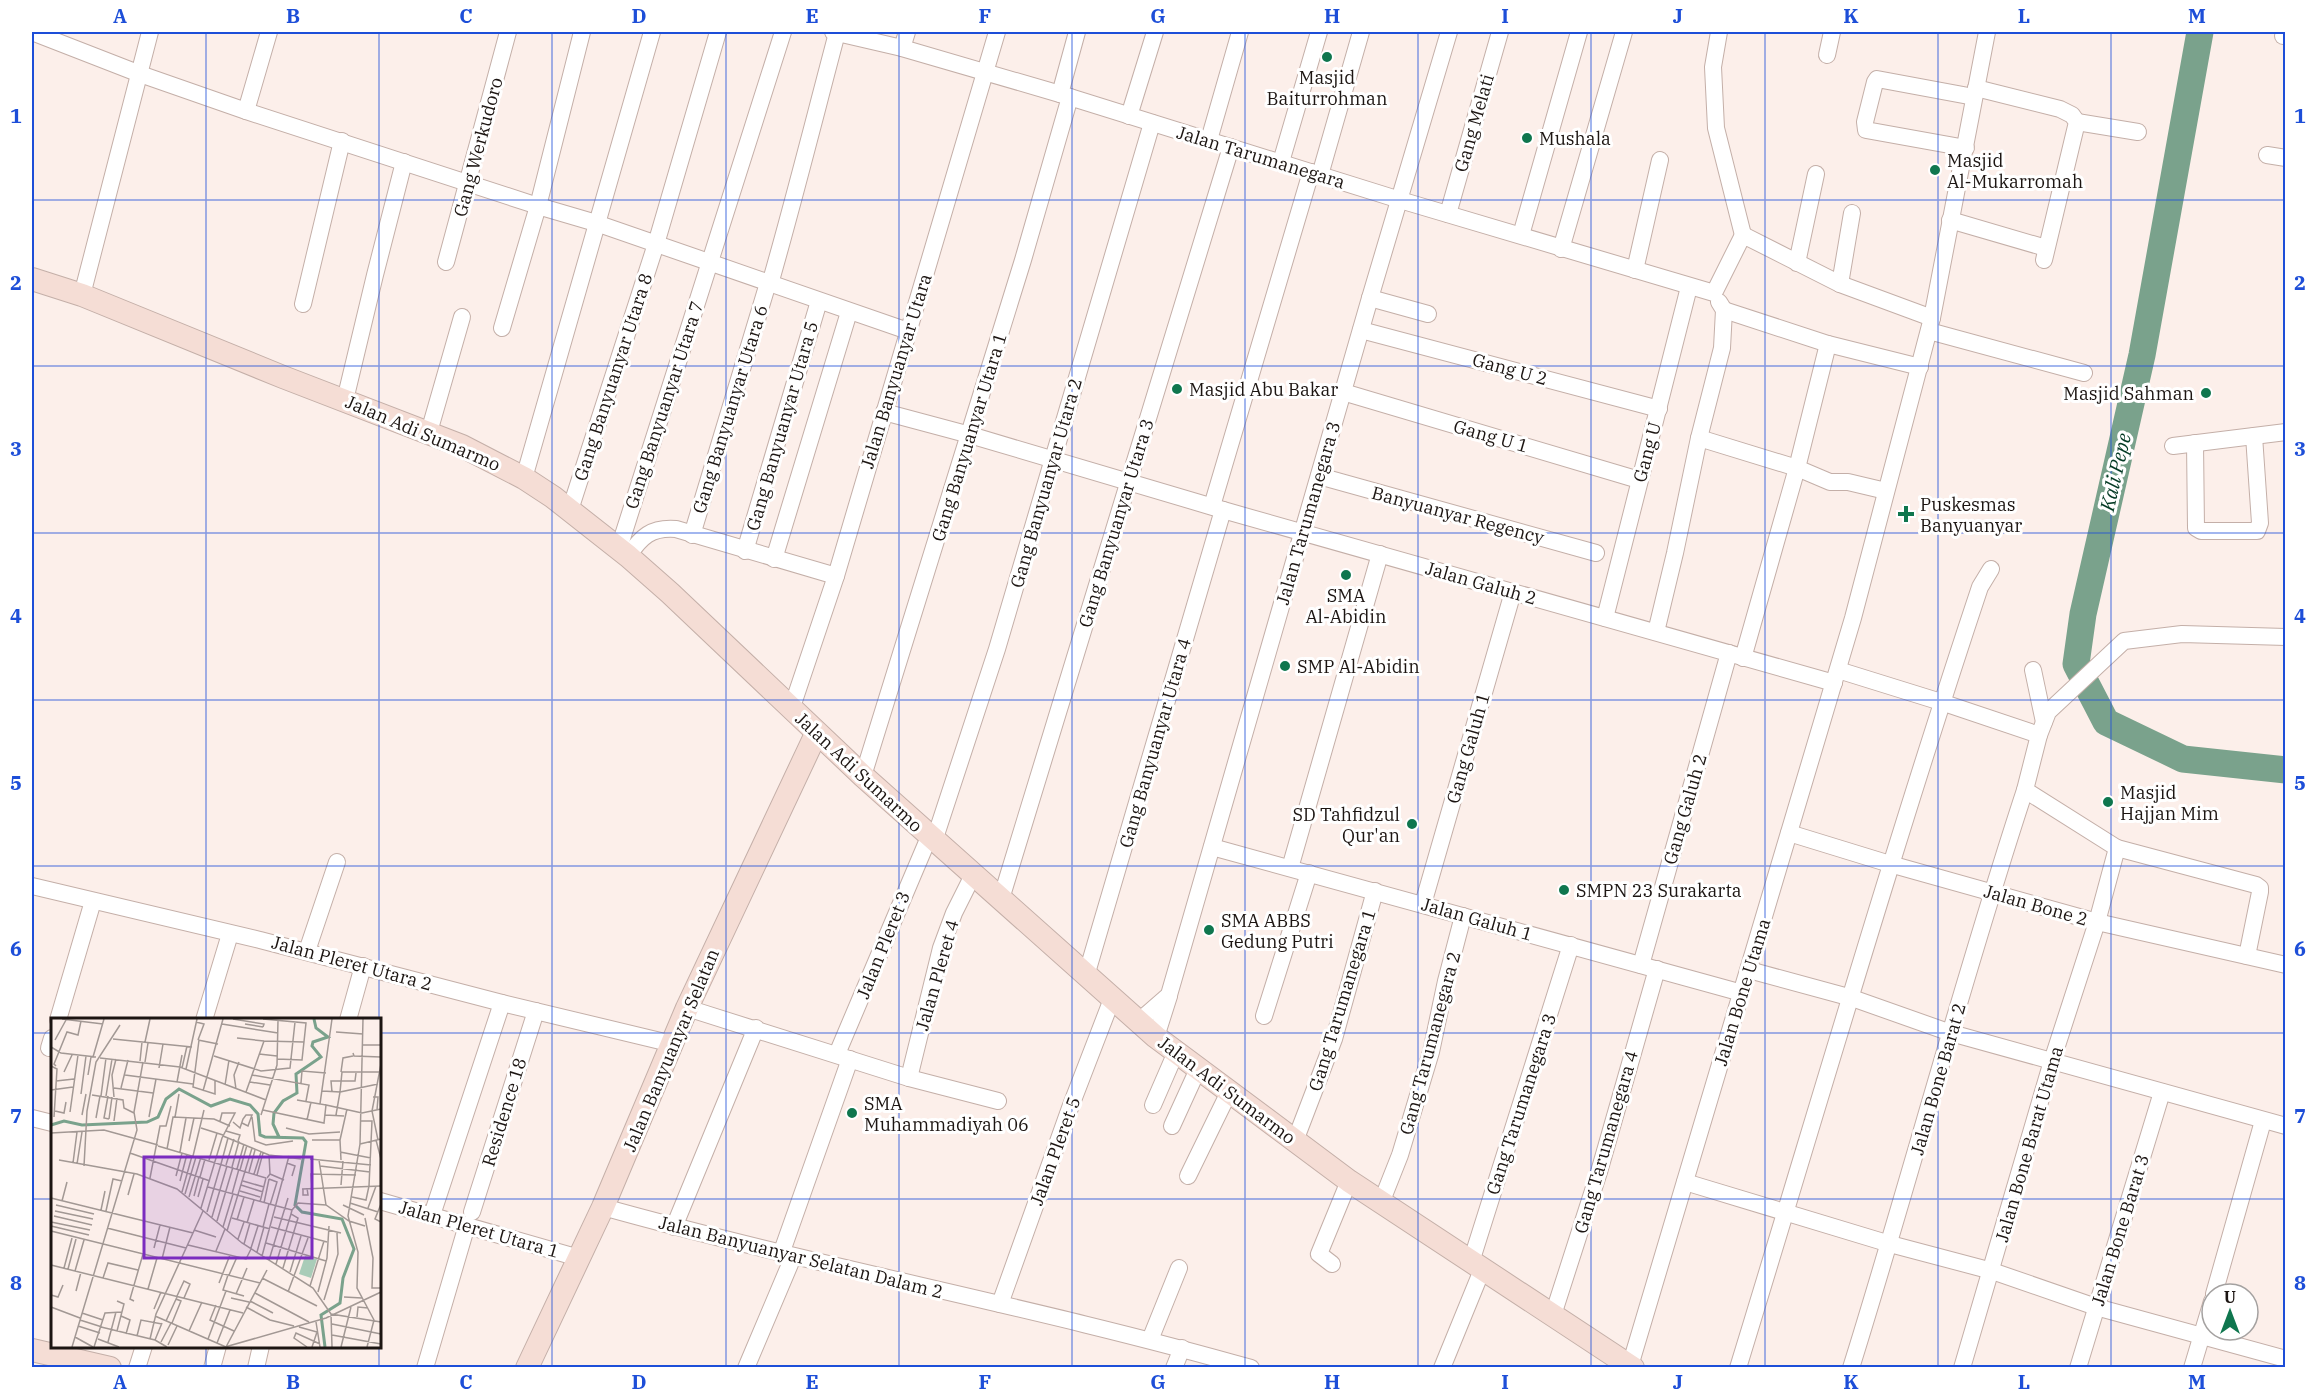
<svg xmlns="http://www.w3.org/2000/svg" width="2317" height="1399" viewBox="0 0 2317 1399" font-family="'IBM Plex Serif',serif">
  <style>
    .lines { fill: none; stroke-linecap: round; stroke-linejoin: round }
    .river { stroke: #7aa28c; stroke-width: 27 }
    .street-casing { stroke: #c4afa8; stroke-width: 18 }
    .secondary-casing { stroke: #c4afa8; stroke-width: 24 }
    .street { stroke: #fff; stroke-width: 16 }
    .secondary { stroke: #f5ddd5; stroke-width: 22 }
    .grid { fill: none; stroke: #1d4ed8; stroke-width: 1.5; stroke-opacity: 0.55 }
    .poi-dot { fill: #0f764e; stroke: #fff; stroke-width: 2 }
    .labels { text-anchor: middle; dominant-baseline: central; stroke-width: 6; stroke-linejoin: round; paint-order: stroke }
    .poi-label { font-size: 18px; fill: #1c1512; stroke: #fff; text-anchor: start }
    .street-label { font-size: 18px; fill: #1c1512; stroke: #fff }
    .water-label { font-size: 20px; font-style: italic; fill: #033a24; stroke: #fff }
    .inset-river { fill: none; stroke: #7aa28c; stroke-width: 3 }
    .inset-road { fill: none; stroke: #a29894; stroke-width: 1.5 }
    .view { fill: #7b2cbf; fill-opacity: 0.15; stroke: #7b2cbf; stroke-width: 3 }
    .inset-edge { fill: none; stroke: #1c1512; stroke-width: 3 }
    .neatline { fill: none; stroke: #1d4ed8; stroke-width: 2 }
    .grid-label { font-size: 20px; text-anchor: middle; font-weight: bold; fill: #1d4ed8 }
  </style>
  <rect width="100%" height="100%" fill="#fcefea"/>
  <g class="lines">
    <path class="river" d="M2200 32 2142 355 2083 614 2076 664 2106 722 2183 759 2286 770"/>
    <defs>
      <g id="street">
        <path d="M32 32 140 74 246 111 538 206 596 223 908 331"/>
        <path d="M833 32 902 48 1060 94 1400 200 1714 293 1743 235 1840 284 1932 318"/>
        <path d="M1719 32 1713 67 1716 128 1743 235"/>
        <path d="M2283 36H2286"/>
        <path d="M902 48 907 32"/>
        <path d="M1827 55 1832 32"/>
        <path d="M1976 88 2060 109 2072 115 2077 122 2044 260"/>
        <path d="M1060 94 1077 32"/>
        <path d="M246 111 269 32"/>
        <path d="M1129 116 1155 32"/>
        <path d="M2077 122 2138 132"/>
        <path d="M1209 140 1240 32"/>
        <path d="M1966 148 1866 130 1865 122 1875 82 1877 79 1974 97"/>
        <path d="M2267 155 2286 158"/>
        <path d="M1281 162 1319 32"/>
        <path d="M1320 175 1361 32"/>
        <path d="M1448 214 1500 32"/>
        <path d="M1950 220 2046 248"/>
        <path d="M1521 235 1579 32"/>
        <path d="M1561 249 1624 32"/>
        <path d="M446 262 508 32"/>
        <path d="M1797 263 1816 174"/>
        <path d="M1635 270 1660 160"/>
        <path d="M770 284C794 200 815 116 837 33"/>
        <path d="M1840 284 1852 213"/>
        <path d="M82 295 150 32"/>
        <path d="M1370 298 1428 314"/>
        <path d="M303 304 342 141"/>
        <path d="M1724 310 1828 344 1797 468 1743 658"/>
        <path d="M502 328 538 206 582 32"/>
        <path d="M1361 330 1659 409"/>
        <path d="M1929 331 2084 373"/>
        <path d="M1828 344 1920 367"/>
        <path d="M1343 392 1639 480"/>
        <path d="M345 400 375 275 404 162"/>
        <path d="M884 412 970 435 1223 510 1834 683"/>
        <path d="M429 432 462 317"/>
        <path d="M1699 438 1797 468 1830 482H1848L1886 491"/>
        <path d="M2195 443 2196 528 2201 531H2257L2260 523 2254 436"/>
        <path d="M2173 446 2286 432"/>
        <path d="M1319 476 1596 553"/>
        <path d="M524 478 652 32"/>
        <path d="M1212 506 1311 172"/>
        <path d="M570 510 656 244 718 32"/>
        <path d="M692 535 768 283"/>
        <path d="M619 548 783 32"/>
        <path d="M745 551 819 301"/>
        <path d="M628 556C641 537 651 527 676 529L836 576"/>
        <path d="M774 559 849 312"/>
        <path d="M1605 618 1689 287"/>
        <path d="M1656 632 1675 553 1699 438 1722 348 1724 310 1719 302"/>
        <path d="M1838 670 1941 702 2039 735 2025 790 2117 848 2097 922 2052 1061 1962 1368"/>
        <path d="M2033 670 2044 722"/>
        <path d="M791 710 836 576 997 32"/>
        <path d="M2039 735 2048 712 2124 641 2182 634 2286 637"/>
        <path d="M863 776 1023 260 1070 97"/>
        <path d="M1789 833 1890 864 2097 922 2286 965"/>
        <path d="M934 841 997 649 1152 123"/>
        <path d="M1212 847 1742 993"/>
        <path d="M2117 848 2256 885 2260 888V892L2247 956"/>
        <path d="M1290 868 1380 554"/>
        <path d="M32 886 260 940 502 1003 673 1044"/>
        <path d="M1001 899 1231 147"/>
        <path d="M1423 904 1513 592"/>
        <path d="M307 951 337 862"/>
        <path d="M1641 965 1729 653"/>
        <path d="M1749 970 1852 998 1951 1033 2286 1126"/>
        <path d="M1086 976 1223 510"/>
        <path d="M687 1008 909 1078 998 1101"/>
        <path d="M1264 1016 1309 873"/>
        <path d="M58 1020 93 901"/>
        <path d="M204 1020 230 934"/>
        <path d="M348 1020 363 966"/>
        <path d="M1138 1022 1169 995 1370 298 1449 32"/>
        <path d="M1156 1037 1169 996"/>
        <path d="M49 1048 52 1038"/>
        <path d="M837 1054 929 837"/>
        <path d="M909 1078 941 948 954 913 973 875"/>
        <path d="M1153 1105 1176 1052"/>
        <path d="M32 1118 52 1123"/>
        <path d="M1172 1126 1198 1069"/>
        <path d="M1295 1141 1334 1039 1375 891"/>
        <path d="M1188 1176 1229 1092"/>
        <path d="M1685 1182 1890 1244 1992 1271 2096 1307 2286 1359"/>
        <path d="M380 1201 579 1258"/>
        <path d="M1381 1203 1400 1155 1431 1052 1446 981 1463 916"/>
        <path d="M603 1207C818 1267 1037 1307 1251 1368"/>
        <path d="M472 1212 536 1011"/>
        <path d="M432 1215 502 1003"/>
        <path d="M674 1227 756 1028"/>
        <path d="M781 1254 850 1059"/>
        <path d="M1471 1262 1571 945"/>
        <path d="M1332 1264 1319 1254 1349 1181"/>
        <path d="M2214 1294 2263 1121"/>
        <path d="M1000 1304 1070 1108 1112 999"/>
        <path d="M1553 1315 1599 1172 1657 969"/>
        <path d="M1150 1340 1179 1268"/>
        <path d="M1630 1366 1853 618 1932 318 1987 32"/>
        <path d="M137 1368 144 1346"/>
        <path d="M212 1368 218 1346"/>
        <path d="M256 1368 261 1346"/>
        <path d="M425 1368 467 1225"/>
        <path d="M746 1368 793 1257"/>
        <path d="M1174 1368 1182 1348"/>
        <path d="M1442 1368 1482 1270"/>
        <path d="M1738 1368C1818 1107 1894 845 1980 587L1991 569"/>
        <path d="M1851 1368C1911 1176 1962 981 2025 790"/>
        <path d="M2078 1368 2162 1092"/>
        <path d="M2192 1368 2212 1301"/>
      </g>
      <g id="secondary">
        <path d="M32 279 82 295 283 377 462 446 524 478 553 497 628 556 670 593 863 776 1156 1037 1349 1181 1633 1368"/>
        <path d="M32 1350 110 1368"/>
        <path d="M527 1368 603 1207 687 1008 816 734"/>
      </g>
    </defs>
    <use href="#street" class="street-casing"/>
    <use href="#secondary" class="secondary-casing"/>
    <use href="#street" class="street"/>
    <use href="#secondary" class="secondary"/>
  </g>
  <path class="grid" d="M206 32V1020M379 32V1020M552 32V1368M726 32V1368M899 32V1368M1072 32V1368M1245 32V1368M1418 32V1368M1591 32V1368M1765 32V1368M1938 32V1368M2111 32V1368M32 200H2286M32 366H2286M32 533H2286M32 700H2286M32 866H2286M32 1033H52M380 1033H2286M32 1199H52M380 1199H2286M206 1346V1368M379 1346V1368"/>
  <g class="poi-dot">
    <circle cx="1327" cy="57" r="6"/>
    <circle cx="1527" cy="138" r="6"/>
    <circle cx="1935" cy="170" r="6"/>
    <circle cx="1177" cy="389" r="6"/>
    <circle cx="2206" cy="393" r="6"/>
    <path d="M1903 505h6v6h6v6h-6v6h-6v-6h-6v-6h6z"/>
    <circle cx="1346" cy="575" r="6"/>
    <circle cx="1285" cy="666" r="6"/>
    <circle cx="2108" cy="802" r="6"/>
    <circle cx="1412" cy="824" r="6"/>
    <circle cx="1564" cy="890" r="6"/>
    <circle cx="1209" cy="930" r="6"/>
    <circle cx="852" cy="1113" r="6"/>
  </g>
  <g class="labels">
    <g class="poi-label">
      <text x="1327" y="77" text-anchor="middle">Masjid<tspan x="1327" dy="21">Baiturrohman</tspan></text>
      <text x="1539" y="138">Mushala</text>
      <text x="1947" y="160">Masjid<tspan x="1947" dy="21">Al-Mukarromah</tspan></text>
      <text x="1189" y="389">Masjid Abu Bakar</text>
      <text x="2194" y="393" text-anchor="end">Masjid Sahman</text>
      <text x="1920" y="504">Puskesmas<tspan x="1920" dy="21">Banyuanyar</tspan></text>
      <text x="1346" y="595" text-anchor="middle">SMA<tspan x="1346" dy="21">Al-Abidin</tspan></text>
      <text x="1297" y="666">SMP Al-Abidin</text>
      <text x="2120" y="792">Masjid<tspan x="2120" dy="21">Hajjan Mim</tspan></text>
      <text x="1400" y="814" text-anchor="end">SD Tahfidzul<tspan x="1400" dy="21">Qur'an</tspan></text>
      <text x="1576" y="890">SMPN 23 Surakarta</text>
      <text x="1221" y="920">SMA ABBS<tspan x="1221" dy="21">Gedung Putri</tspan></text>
      <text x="864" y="1103">SMA<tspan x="864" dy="21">Muhammadiyah 06</tspan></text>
    </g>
    <g class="street-label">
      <text transform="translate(1474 123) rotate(-74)">Gang Melati</text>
      <text transform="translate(478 147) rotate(-75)">Gang Werkudoro</text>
      <text transform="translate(1261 157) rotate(17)">Jalan Tarumanegara</text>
      <text transform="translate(1510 369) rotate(15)">Gang U 2</text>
      <text transform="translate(896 371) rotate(-73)">Jalan Banyuanyar Utara</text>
      <text transform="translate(613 377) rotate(-72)">Gang Banyuanyar Utara 8</text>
      <text transform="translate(664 405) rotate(-72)">Gang Banyuanyar Utara 7</text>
      <text transform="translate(730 409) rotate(-73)">Gang Banyuanyar Utara 6</text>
      <text transform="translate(782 426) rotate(-74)">Gang Banyuanyar Utara 5</text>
      <text transform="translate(423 433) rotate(23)">Jalan Adi Sumarmo</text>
      <text transform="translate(1491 436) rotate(16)">Gang U 1</text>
      <text transform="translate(969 437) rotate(-73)">Gang Banyuanyar Utara 1</text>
      <text transform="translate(1647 452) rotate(-75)">Gang U</text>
      <text transform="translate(1046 483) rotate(-74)">Gang Banyuanyar Utara 2</text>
      <text transform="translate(1308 513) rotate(-74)">Jalan Tarumanegara 3</text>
      <text transform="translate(1458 515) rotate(15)">Banyuanyar Regency</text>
      <text transform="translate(1116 523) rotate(-73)">Gang Banyuanyar Utara 3</text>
      <text transform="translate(1481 583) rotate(16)">Jalan Galuh 2</text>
      <text transform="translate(1155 743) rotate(-74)">Gang Banyuanyar Utara 4</text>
      <text transform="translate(1468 748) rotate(-74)">Gang Galuh 1</text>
      <text transform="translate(859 772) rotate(43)">Jalan Adi Sumarmo</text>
      <text transform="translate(1685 809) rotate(-74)">Gang Galuh 2</text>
      <text transform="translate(2036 905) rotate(16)">Jalan Bone 2</text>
      <text transform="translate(1477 919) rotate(16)">Jalan Galuh 1</text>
      <text transform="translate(883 945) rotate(-68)">Jalan Pleret 3</text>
      <text transform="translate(352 963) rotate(15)">Jalan Pleret Utara 2</text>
      <text transform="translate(937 975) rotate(-74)">Jalan Pleret 4</text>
      <text transform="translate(1742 992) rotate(-73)">Jalan Bone Utama</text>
      <text transform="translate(1342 1000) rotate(-73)">Gang Tarumanegara 1</text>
      <text transform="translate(1430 1043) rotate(-75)">Gang Tarumanegara 2</text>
      <text transform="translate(671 1050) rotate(-67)">Jalan Banyuanyar Selatan</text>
      <text transform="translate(1938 1079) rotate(-74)">Jalan Bone Barat 2</text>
      <text transform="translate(1227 1090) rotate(37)">Jalan Adi Sumarmo</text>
      <text transform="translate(1521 1104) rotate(-72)">Gang Tarumanegara 3</text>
      <text transform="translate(504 1112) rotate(-73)">Residence 18</text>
      <text transform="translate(1606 1142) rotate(-74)">Gang Tarumanegara 4</text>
      <text transform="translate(2029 1144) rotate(-74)">Jalan Bone Barat Utama</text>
      <text transform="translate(1055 1151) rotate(-70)">Jalan Pleret 5</text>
      <text transform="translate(479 1229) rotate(16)">Jalan Pleret Utara 1</text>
      <text transform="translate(2120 1230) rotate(-73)">Jalan Bone Barat 3</text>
      <text transform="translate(801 1257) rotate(14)">Jalan Banyuanyar Selatan Dalam 2</text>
    </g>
    <g class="water-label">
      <text transform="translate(2115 472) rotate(-77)">Kali Pepe</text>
    </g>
  </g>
  <g transform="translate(51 1018)">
    <rect width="330" height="330" fill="#fcefea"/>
    <path d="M254 238 266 241 260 260 248 256Z" fill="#a9ccb8"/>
    <path class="inset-river" d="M0 107 13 103 31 107 96 104 107 99 115 81 128 71 160 88 179 81 199 87 207 96 209 117 214 119 252 120 255 124 244 187 251 194 291 201 303 231 292 260 289 285 270 297 274 329M228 119 222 106 223 95 232 83 246 75 245 56 270 39 261 28 262 24 277 19 265 10 263 1"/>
    <path class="inset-road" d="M11 1 52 6M182 1 213 6 212 9M212 1 255 5 251 42 226 41M312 1 309 126 297 198 307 234 306 270 323 302 316 329M145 4 153 6 147 22M171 6 227 15M194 6 212 9M285 14 312 16M186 20 213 23M62 21 141 29M4 22 15 2M147 22 167 26M148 22 142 69 164 76V63M94 24 99 1M311 27H330M0 29 10 35 45 39M302 35 303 38 330 39M208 36 226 38M163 38 210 53 239 50 244 4M42 39 53 1M49 40 129 49 215 82M89 43 91 24M94 44 97 25M0 48 6 51 3 99M5 48 3 46 16 14 27 17 30 3M108 50 112 26M131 50 136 28M135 51 146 1M13 54 21 37M290 54 292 40 302 38M37 57 40 39M74 57 142 66M201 57 258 67 255 83M5 63 23 61M126 64 131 37M199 64 219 67M250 65 251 53 275 55M327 66 289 74 291 54H330M174 67 178 42M63 70 102 75M70 70 77 42M185 71 183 57 188 44M0 72 22 69M152 73 172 1M271 73 289 74 285 97M195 74 213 23 253 24M281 74 280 63H304L305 55M30 76 35 38M41 77 72 82 73 90 83 95M50 78 55 40M55 78 61 41M57 78 53 100 58 101M63 79 61 57 65 41M322 79H327L326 92M246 82 269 86M275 87 269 86 281 1M212 92 273 105 275 87 311 95 330 91M4 93 13 95 15 84M19 94 27 37M31 97 35 76M210 97 226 47 227 2M274 97 293 98M98 99 105 61M124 99 128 76M201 99 204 123 215 127 242 123M45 100 49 78M58 101 61 79M256 102 260 84M63 103 66 80M182 104 189 110 192 101 195 97H201L197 108 191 105M150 110 172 117M235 110 258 116 289 114M175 113 189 117 187 123M0 115 53 112 107 127M172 118 218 137 250 141M261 122H289L290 142M289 122 296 91M325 122 330 141M327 122 321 93 330 46M138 123 143 100M309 126 330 121M107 128 215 160M116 131 122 99 163 101 179 108M129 134 135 100M289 134 320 140M79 135 159 163M218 137 219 156M142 138 153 92M259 141 320 147M8 142 86 156 126 171 191 225 262 270 280 296 330 304M158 142 166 115M268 142 275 187M22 145 26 114M236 145 244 148 241 158M26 146 31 114M170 146 177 120M175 147 183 121M33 148 36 93 45 44 69 7M269 148 319 154M181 149 188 123M186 151 193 126M189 152 196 127M198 154 204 132M203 156 210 134M206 157 212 135M125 158 131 135M149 159 154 141M99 160 109 108H115L120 88M216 160 219 156 233 162M218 161 226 164 219 187M129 163 136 136M192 163 213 169M190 167 212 174M290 167 292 143M157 169 226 188M261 170 260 156 305 157M251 171 330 168M252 171V177H257L256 170M189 173 209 179M131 174 141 138M134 176 145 139M181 176 188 151M77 177 83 156M143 178 148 159M138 179 150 139M147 179 152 161M301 179 315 182 318 168 321 103H310M0 180 142 215M11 183 16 164M209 184 215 160M213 185 218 161M299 185 327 194M330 186 324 201 330 204M5 187 43 196M292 187 313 197M226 188 241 192 240 196 247 200 232 250M150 190 171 120 184 95H171L169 103M317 190 325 168M50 192 54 173M241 192 247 185 275 187 298 203 314 208M4 193 42 201M55 193 62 161 71 163M156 194 170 146M3 198 41 207M161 199 176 148M223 199 290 215M181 200 219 211M314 200 322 240 321 270H330M186 202 193 179M166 203 182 149M0 204 39 212M196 205 203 182M0 208 38 217M172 209 182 176M212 209 218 186M220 209 276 224M56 210 135 230M143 212 165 219M0 213 209 265M176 213 201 130M187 221 193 204M215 225 275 243M193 226 199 205M137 227 195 241 200 231M103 230 109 207M200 230 207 208M165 233 174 211M206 234 213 209M211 238 238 138M111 241 119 209M218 242 237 180M225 246 240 196M0 247 192 295M13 250 21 220M17 251 25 221M24 253 33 222M239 254 250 218M177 257 172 272 193 278M178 257 186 239M52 260 57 245 87 252M211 260 266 288M168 265 179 237M259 268 273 223M97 271 106 240M25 273 30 254M237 274 257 220M267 274 276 240 278 208M204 275 258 304M185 276 196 250M0 277 7 279 12 267M126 278 133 263 139 266 133 280M293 279 311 280M180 280 198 284M273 282 287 236 286 215M66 283 73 286 66 313M83 283 79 281 92 236M199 283 222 295M165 287 159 302 183 313M0 289 29 300M195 289 219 302 243 308M103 291 110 274M31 295 52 302M280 296 281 329M70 298 79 302 75 316M104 298 175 329M306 299 307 289 317 290M29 302 51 309M115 303 126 279M265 304 269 329M121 305 130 283 125 281M281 306 330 316M27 308 49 315M50 309 104 322 116 329M248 309 266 314 261 329M138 313 151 284M281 317 330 326M86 318 90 302 111 306M24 319 42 329M47 321 68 329M99 321 105 296 152 193M157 321 175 273M104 322 111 305M57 324 65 294M110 324 120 305M166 325 179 292M117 327 126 308M21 329 86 112 83 94 92 44M43 329 54 295 71 294M174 329 275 300 330 274M175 329 216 252M256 329 243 320 245 315 269 326M290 329 300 289"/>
    <path class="view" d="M93 139H261V240H93Z"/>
    <rect width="330" height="330" class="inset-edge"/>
  </g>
  <rect width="2317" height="1399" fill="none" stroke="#ffffff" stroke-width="66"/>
  <g transform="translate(2230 1312)"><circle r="28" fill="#ffffff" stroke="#a4a1a0" stroke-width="1.5"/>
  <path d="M0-4.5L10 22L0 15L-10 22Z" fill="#0f764e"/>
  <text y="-9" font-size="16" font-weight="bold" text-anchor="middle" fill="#1c1512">U</text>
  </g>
  <rect x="33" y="33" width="2251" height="1333" class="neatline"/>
  <g class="grid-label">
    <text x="120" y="23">A</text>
    <text x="293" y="23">B</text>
    <text x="466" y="23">C</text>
    <text x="639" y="23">D</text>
    <text x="812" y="23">E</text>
    <text x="985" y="23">F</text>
    <text x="1158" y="23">G</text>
    <text x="1332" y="23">H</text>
    <text x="1505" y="23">I</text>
    <text x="1678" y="23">J</text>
    <text x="1851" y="23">K</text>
    <text x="2024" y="23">L</text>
    <text x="2197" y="23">M</text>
    <text x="16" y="123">1</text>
    <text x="2300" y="123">1</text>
    <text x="16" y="290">2</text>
    <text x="2300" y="290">2</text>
    <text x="16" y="456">3</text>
    <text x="2300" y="456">3</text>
    <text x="16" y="623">4</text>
    <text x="2300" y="623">4</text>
    <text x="16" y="790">5</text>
    <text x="2300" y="790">5</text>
    <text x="16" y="956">6</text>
    <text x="2300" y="956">6</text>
    <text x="16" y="1123">7</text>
    <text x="2300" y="1123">7</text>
    <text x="16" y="1290">8</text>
    <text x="2300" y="1290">8</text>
    <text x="120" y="1389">A</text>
    <text x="293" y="1389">B</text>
    <text x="466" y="1389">C</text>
    <text x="639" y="1389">D</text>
    <text x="812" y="1389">E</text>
    <text x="985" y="1389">F</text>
    <text x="1158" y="1389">G</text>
    <text x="1332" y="1389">H</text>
    <text x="1505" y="1389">I</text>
    <text x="1678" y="1389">J</text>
    <text x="1851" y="1389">K</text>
    <text x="2024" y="1389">L</text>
    <text x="2197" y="1389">M</text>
  </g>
</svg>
